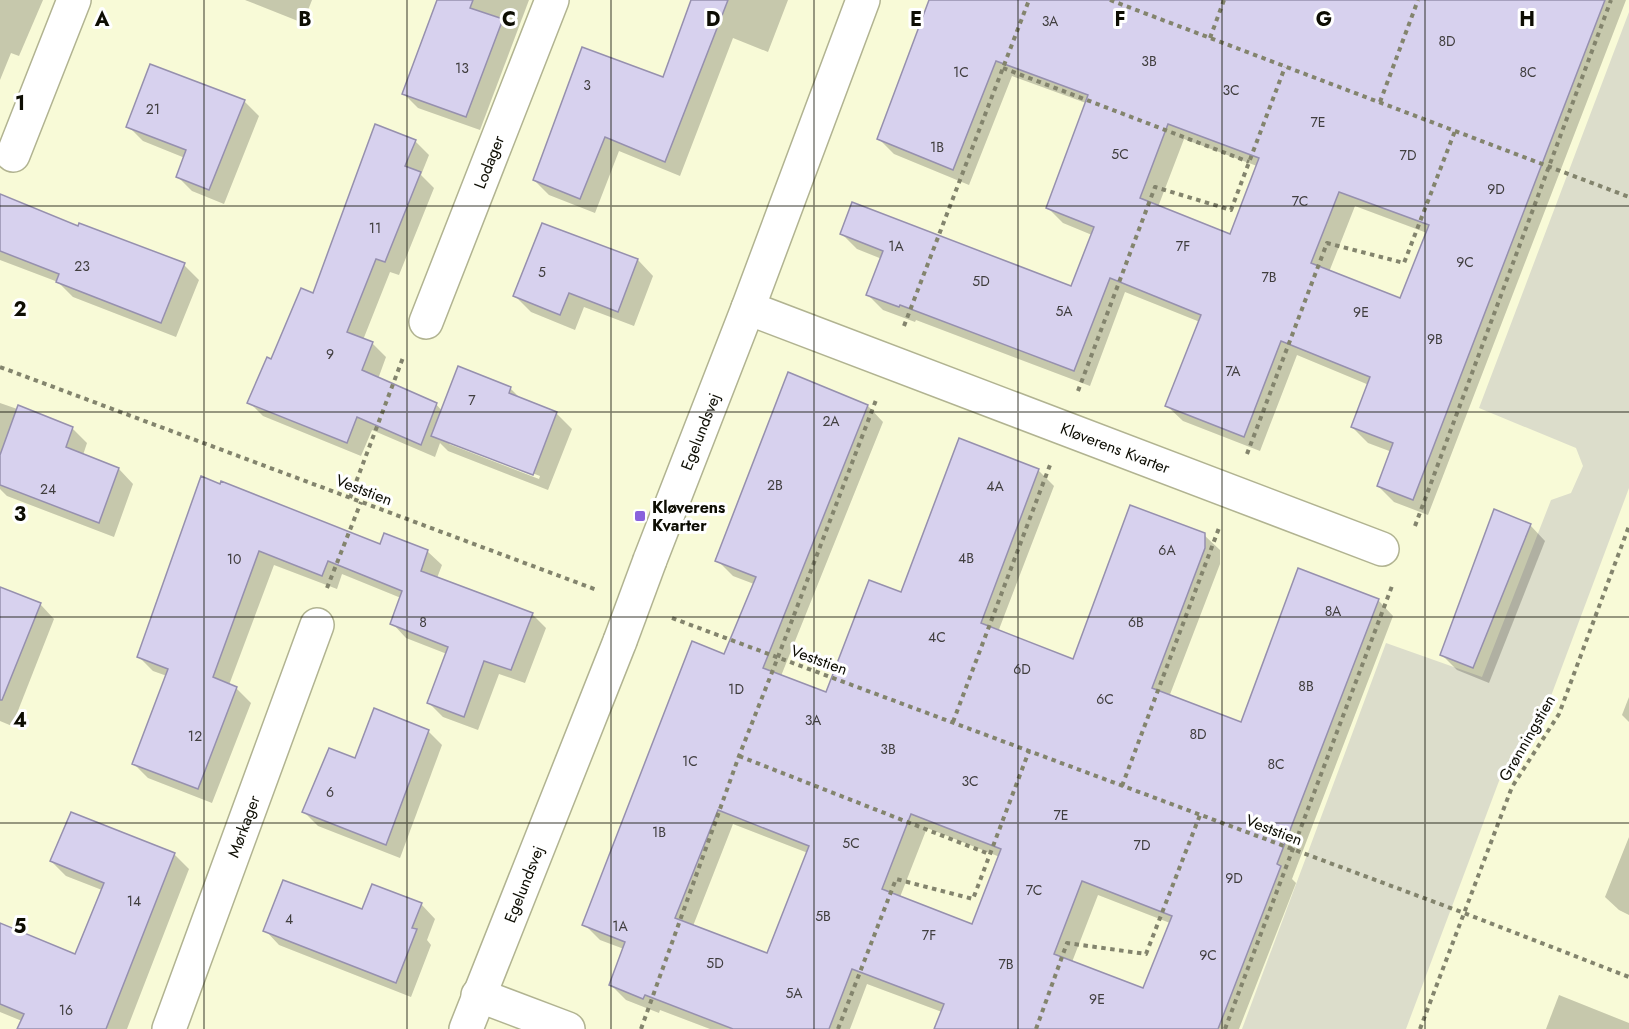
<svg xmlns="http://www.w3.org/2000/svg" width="1629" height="1029" viewBox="0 0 1629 1029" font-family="Jost,sans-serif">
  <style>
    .green { fill: #dcddcb }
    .shadow { fill: #0003; fill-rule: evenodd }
    .building { fill: #d7d1ee; stroke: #9690ae; stroke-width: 1.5; fill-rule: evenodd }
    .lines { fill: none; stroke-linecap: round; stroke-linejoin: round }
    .street-casing { stroke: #b1b391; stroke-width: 36 }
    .path { stroke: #83846d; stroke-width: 4; stroke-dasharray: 4.5 4.5; stroke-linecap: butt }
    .street { stroke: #fff; stroke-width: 33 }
    .street-bridge-casing { stroke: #b1b391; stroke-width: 36; stroke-linecap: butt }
    .street-bridge { stroke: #fff; stroke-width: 33 }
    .grid { fill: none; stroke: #0d0d03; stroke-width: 1.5; stroke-opacity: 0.55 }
    .poi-dot { fill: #8962dc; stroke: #fff; stroke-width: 2 }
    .labels { text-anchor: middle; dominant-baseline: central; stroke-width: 6; stroke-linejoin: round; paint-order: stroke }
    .number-label { font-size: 14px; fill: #403e3e }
    .street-label { font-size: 16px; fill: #0d0d03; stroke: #fff }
    .poi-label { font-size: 16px; font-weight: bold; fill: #0d0d03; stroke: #fff; text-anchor: start }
    .grid-label { font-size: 20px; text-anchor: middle; font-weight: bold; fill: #0d0d03; stroke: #fff; stroke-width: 6; stroke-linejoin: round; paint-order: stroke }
  </style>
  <rect width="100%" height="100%" fill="#f8fad7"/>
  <path class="green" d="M1629 12V488L1545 712 1499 781 1406 1029H1242L1386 643 1482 677 1551 500 1571 493 1583 466 1576 448 1479 408Z"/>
  <g class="shadow">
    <path d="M0 0H43L19 56 11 53 0 80Z"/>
    <path d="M245 0H312L303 23Z"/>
    <path d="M439 0H529L480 130 418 108 404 94Z"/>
    <path d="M693 0H788L768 52 733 38 680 176 619 151 595 213 549 195 534 180 664 79Z"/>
    <path d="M932 0H1626L1428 515 1394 502 1378 486 1392 452 1368 443 1352 427 1369 385 1297 355 1260 451 1183 421 1167 406 1200 322 1125 292 1090 386 916 320 915 322 883 310 867 294 882 259 857 249 842 234 1071 288 1092 235 1063 223 1048 208 1086 103 1012 76 969 185 894 154 879 139ZM1184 139 1257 166 1231 236 1158 207ZM1355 206 1427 233 1401 300 1329 272Z"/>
    <path d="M244 101 259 116 224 204 192 191 178 177 185 158 143 141 128 126Z"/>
    <path d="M415 141 429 155 421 175 434 188 399 275 390 272 363 340 372 343 386 357 378 379 436 404 442 411 510 388 522 400 556 413 572 429 548 490 448 451 440 443 435 457 372 430 361 456 263 416 249 402 313 295ZM449 441 540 476 539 479 449 444Z"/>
    <path d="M0 195 78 228 184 265 199 280 176 337 73 297 58 282 0 260Z"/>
    <path d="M638 260 653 276 634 326 584 307 575 330 531 312 515 296Z"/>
    <path d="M789 374 868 406 883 422 781 676 827 694 902 594 1038 470 1054 486 998 632 1074 660 1204 535 1220 550V564L1169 697 1242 724 1378 600 1393 616 1292 879 1296 883 1239 1029H936L942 1012 867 984 850 1029H710L660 1010 659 1013 626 1000 610 984 624 949 600 940 584 924 725 656 754 584 733 576 717 560ZM733 824 808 853 768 955 693 926ZM927 828 1000 857 973 925 900 897ZM1098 895 1170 923 1144 990 1072 962Z"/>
    <path d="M0 403 72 428 87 443 83 455 119 469 133 484 114 537 7 496 0 489Z"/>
    <path d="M202 478 381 546 427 551 442 565 437 578 532 614 546 628 525 683 499 674 478 730 443 717 429 703 447 654 406 638 392 623 401 598 342 574 337 589 274 565 229 685 236 688 251 703 212 803 148 778 134 764 167 676 153 671 139 657Z"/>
    <path d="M1530 525 1545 541 1489 683 1457 670 1442 655Z"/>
    <path d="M0 589 40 604 54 619 12 726 0 721Z"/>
    <path d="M1629 697V722L1622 715Z"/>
    <path d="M428 731 442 745 400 858 318 826 304 812 356 760Z"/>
    <path d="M71 814 174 854 189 869 127 1029H19L22 1021 0 1012V927L76 956 102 890 66 876 51 861Z"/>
    <path d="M1629 837V915L1619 910 1605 897Z"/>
    <path d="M421 904 435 919 427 940 431 945 411 997 279 945 265 930 363 911Z"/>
    <path d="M1559 995 1629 1023V1029H1546Z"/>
  </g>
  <g class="building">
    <path d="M437 0H473L470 8 503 19 466 117 402 94Z"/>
    <path d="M691 0H728L665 162 605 137 580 199 533 180 582 47 663 77Z"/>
    <path d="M929 0H1605L1413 500 1377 486 1393 443 1351 427 1370 377 1281 341 1244 437 1165 406 1201 315 1110 278 1074 371 900 305 899 307 866 295 883 251 840 234 852 202 1071 286 1094 227 1046 208 1088 95 996 61 953 170 877 139ZM1168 124 1259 158 1230 234 1140 198ZM1339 192 1429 225 1400 298 1311 263Z"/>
    <path d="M150 64 245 100 209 190 176 177 186 150 126 127Z"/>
    <path d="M375 124 416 140 405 166 421 172 385 262 376 259 347 332 373 342 362 370 437 403 421 445 357 417 347 443 247 403 267 357 271 359 301 288 313 293Z"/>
    <path d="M0 194 78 226 79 223 185 263 161 323 56 282 59 274 0 251Z"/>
    <path d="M542 223 638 259 618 312 569 293 560 315 513 296Z"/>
    <path d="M458 366 511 387 509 393 557 412 533 475 431 436Z"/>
    <path d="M788 372 868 405 763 668 826 692 869 580 901 592 959 438 1039 469 981 623 1073 659 1130 505 1205 533V548L1152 688 1241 722 1298 568 1379 599 1277 864 1281 866 1218 1029H934L944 1004 852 969 829 1029H733L645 995 643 999 609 985 625 942 582 925 692 641 724 654 756 577 715 561ZM718 810 809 846 767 953 675 918ZM911 814 1001 849 972 924 882 889ZM1082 881 1172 916 1143 988 1054 954Z"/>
    <path d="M18 405 73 427 66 447 119 468 99 523 0 485V455Z"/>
    <path d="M201 476 220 484 221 481 380 544 384 533 428 550 421 571 533 613 511 670 484 661 464 717 427 703 448 647 390 624 402 591 328 561 322 576 259 551 213 677 237 687 198 789 132 764 168 669 137 657Z"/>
    <path d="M1494 509 1531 524 1473 668 1440 655Z"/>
    <path d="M0 587 41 603 2 700H0Z"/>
    <path d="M374 708 429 730 386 845 302 812 329 748 355 758Z"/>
    <path d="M71 812 175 853 106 1029H17L24 1014 0 1004V923L75 954 104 883 50 861Z"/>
    <path d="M283 880 362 909 372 884 422 903 412 928 417 929 396 983 263 931Z"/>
  </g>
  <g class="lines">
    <defs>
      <g id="street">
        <path d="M13 155 74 0"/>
        <path id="s1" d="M748 308 1382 549"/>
        <path id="s2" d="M426 322 552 0"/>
        <path id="s3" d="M650 560 748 308 863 0"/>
        <path d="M478 995 568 1029"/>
        <path id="s4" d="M169 1029 317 625"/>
        <path id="s5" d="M466 1029 620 641"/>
      </g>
    </defs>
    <use href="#street" class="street-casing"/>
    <g class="path">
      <path d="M1110 0 1629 197"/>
      <path d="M1210 38 1224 0"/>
      <path d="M1003 68 1249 162"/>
      <path d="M1380 102 1418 0"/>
      <path d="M904 326 1029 0"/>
      <path d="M0 367 597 590"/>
      <path d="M1078 391 1155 187 1231 210 1285 67"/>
      <path d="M1247 454 1327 243 1404 263 1455 131"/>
      <path d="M350 498 404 355"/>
      <path d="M1415 526 1611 0"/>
      <path d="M327 588 361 502"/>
      <path d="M672 618 1464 913 1629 977"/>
      <path d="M953 722 1050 465"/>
      <path d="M739 756 989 854"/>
      <path d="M1122 786 1219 528"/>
      <path d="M641 1029 739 756 778 657 876 400"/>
      <path d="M838 1029 896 879 973 899 1029 751"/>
      <path d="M1036 1029 1067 943 1146 954 1200 815"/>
      <path d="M1225 1029 1392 586"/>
      <path d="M1420 1029 1512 787 1559 714 1629 526"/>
    </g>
    <use href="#street" class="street"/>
    <defs>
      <path id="street-bridge" d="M620 641 650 560"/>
    </defs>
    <use href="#street-bridge" class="street-bridge-casing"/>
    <use href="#street-bridge" class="street-bridge"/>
  </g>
  <path class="grid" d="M204 0V1029M407 0V1029M611 0V1029M814 0V1029M1018 0V1029M1222 0V1029M1425 0V1029M0 206H1629M0 412H1629M0 617H1629M0 823H1629"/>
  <rect class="poi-dot" x="634" y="510" width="12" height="12" rx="3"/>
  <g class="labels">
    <g class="number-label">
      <text x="1050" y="21">3A</text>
      <text x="1447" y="41">8D</text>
      <text x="1149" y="61">3B</text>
      <text x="462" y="68">13</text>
      <text x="961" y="72">1C</text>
      <text x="1528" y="72">8C</text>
      <text x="587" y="85">3</text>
      <text x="1231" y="90">3C</text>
      <text x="153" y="109">21</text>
      <text x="1318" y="122">7E</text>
      <text x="937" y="147">1B</text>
      <text x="1120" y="154">5C</text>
      <text x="1408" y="155">7D</text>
      <text x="1496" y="189">9D</text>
      <text x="1300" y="201">7C</text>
      <text x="375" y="228">11</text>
      <text x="896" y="246">1A</text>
      <text x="1183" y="246">7F</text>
      <text x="1465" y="262">9C</text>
      <text x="82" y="266">23</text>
      <text x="542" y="272">5</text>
      <text x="1269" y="277">7B</text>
      <text x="981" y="281">5D</text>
      <text x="1064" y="311">5A</text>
      <text x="1361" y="312">9E</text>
      <text x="1435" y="339">9B</text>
      <text x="330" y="354">9</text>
      <text x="1233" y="371">7A</text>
      <text x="472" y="400">7</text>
      <text x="831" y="421">2A</text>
      <text x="775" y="485">2B</text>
      <text x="995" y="486">4A</text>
      <text x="48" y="489">24</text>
      <text x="1167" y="550">6A</text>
      <text x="966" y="558">4B</text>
      <text x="234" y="559">10</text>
      <text x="1333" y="611">8A</text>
      <text x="423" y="622">8</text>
      <text x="1136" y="622">6B</text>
      <text x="937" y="637">4C</text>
      <text x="1022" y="669">6D</text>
      <text x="1306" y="686">8B</text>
      <text x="736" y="689">1D</text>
      <text x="1105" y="699">6C</text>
      <text x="813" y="720">3A</text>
      <text x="1198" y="734">8D</text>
      <text x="195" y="736">12</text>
      <text x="888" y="749">3B</text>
      <text x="690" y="761">1C</text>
      <text x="1276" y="764">8C</text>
      <text x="970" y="781">3C</text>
      <text x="330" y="792">6</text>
      <text x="1061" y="815">7E</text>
      <text x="659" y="832">1B</text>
      <text x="851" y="843">5C</text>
      <text x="1142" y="845">7D</text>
      <text x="1234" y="878">9D</text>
      <text x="1034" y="890">7C</text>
      <text x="134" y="901">14</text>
      <text x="823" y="916">5B</text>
      <text x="289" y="919">4</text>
      <text x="620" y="926">1A</text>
      <text x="929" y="935">7F</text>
      <text x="1208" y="955">9C</text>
      <text x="715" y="963">5D</text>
      <text x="1006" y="964">7B</text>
      <text x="794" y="993">5A</text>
      <text x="1097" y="999">9E</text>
      <text x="66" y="1010">16</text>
    </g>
    <g class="street-label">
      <text stroke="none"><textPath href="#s2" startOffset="172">Lodager</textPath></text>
      <text stroke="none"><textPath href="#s3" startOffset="138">Egelundsvej</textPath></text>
      <text stroke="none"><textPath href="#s1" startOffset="393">Kløverens Kvarter</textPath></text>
      <text transform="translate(364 490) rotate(21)">Veststien</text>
      <text transform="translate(819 660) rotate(20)">Veststien</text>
      <text transform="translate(1527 738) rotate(-60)">Grønningstien</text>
      <text stroke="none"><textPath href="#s4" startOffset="216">Mørkager</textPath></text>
      <text transform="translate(1274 830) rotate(21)">Veststien</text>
      <text stroke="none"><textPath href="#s5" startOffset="156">Egelundsvej</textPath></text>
    </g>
    <g class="poi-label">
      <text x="652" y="507">Kløverens<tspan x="652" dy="18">Kvarter</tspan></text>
    </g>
  </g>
  <g class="grid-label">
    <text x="102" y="26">A</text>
    <text x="305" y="26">B</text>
    <text x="509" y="26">C</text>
    <text x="713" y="26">D</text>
    <text x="916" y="26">E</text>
    <text x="1120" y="26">F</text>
    <text x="1324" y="26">G</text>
    <text x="1527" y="26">H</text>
    <text x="20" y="110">1</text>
    <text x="20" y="316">2</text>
    <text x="20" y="521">3</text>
    <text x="20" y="727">4</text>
    <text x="20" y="933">5</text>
  </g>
</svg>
